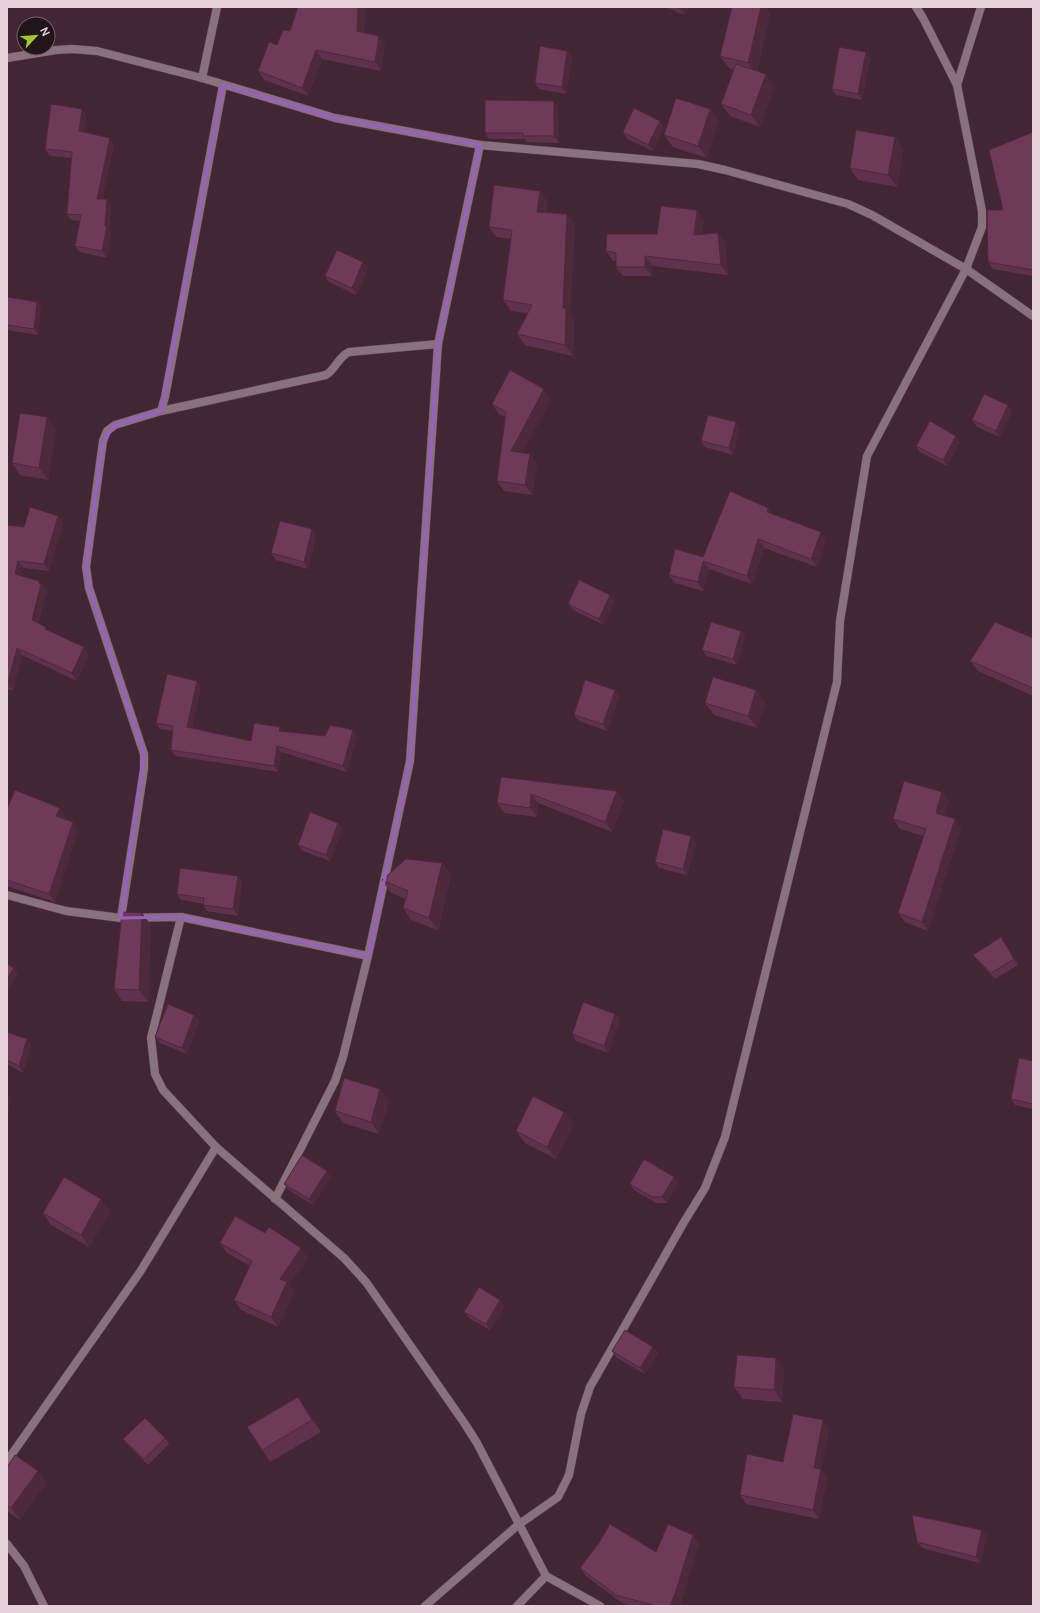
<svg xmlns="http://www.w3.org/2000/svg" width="1040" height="1613" viewBox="0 0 1040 1613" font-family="Manrope,sans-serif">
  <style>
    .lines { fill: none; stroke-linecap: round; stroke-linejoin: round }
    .minor-casing { stroke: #5d4251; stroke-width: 9 }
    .minor { stroke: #8a717e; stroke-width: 8 }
    .wall { fill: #5f324b }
    .shaded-wall { fill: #4d293d }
    .building { fill: #6e3a57; stroke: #4d293d }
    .marked { fill: none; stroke: #9b5ec8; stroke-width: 3; stroke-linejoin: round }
  </style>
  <rect width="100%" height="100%" fill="#432636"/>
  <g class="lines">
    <defs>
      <g id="minor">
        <path d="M7 58 56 50 72 49 97 51 202 78 335 118 480 145 698 164 725 170 848 204 872 215 966 269 1033 316"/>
        <path d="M202 78 217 7"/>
        <path d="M957 85 981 7"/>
        <path d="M161 411 326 375C336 369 338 357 349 352L438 344"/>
        <path d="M7 895 66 911 121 918 181 917 151 1038 155 1074 163 1090 216 1147 344 1258 366 1282 465 1424 477 1443 546 1576 600 1606"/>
        <path d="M181 917 368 956"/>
        <path d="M121 918 144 769V754L89 588 86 567 103 441 107 431 115 425 161 411 165 397 223 85"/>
        <path d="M275 1199 335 1081 343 1057 368 956 410 761 438 344 480 145"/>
        <path d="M7 1461 140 1272 216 1147"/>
        <path d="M7 1544 24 1566 44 1606"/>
        <path d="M425 1606 518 1525 558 1497 569 1475 581 1414 590 1387 684 1222 705 1188 725 1137 837 682 840 621 867 456 966 269 982 227V211L957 85 923 18 916 7"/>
        <path d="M517 1606 546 1576"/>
      </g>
    </defs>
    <use href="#minor" class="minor-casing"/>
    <use href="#minor" class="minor"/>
  </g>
  <g class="wall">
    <path d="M298 7H365L364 32 385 44 381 71 322 59 308 96 264 80 258 71 277 45 290 31Z"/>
    <path d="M664 7H688L685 15Z"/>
    <path d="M770 13 757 71 774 86 760 127 730 116 721 104 734 69 729 68 720 56Z"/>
    <path d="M572 57 566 94 539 89 535 83Z"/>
    <path d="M870 58 862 100 836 95 832 89Z"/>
    <path d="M558 107 559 143 527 142 525 139H489L485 133Z"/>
    <path d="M82 109 86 115 84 132 114 145 102 199 111 206 109 230 111 232 107 258 80 252 75 246 80 221 71 220 67 214 71 158 50 156 45 149Z"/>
    <path d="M710 109 718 121 707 158 673 147 664 135Z"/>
    <path d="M664 127 653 151 627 139 623 132Z"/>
    <path d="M1033 132V276L993 269 988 262 1003 210Z"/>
    <path d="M895 137 903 149 897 187 858 180 850 168Z"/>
    <path d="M540 191 547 202 546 213 575 224 570 314 574 319 573 356 525 345 517 334 528 313 511 311 503 300 511 239 496 237 489 227Z"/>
    <path d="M697 210 704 220 702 234 718 233 725 242 728 275 652 266V276H623L616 267V261H613L606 251 657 234Z"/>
    <path d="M363 262 368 269 356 295 329 282 325 276Z"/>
    <path d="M7 297 37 302 41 308 38 335 7 330Z"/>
    <path d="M551 399 522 453 530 454 537 464 532 495 504 491 497 481 506 418 499 414 492 404Z"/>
    <path d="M1012 411 1000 437 977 427 972 420Z"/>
    <path d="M56 429 48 480 20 475 12 463Z"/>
    <path d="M740 429 733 455 705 447 701 441Z"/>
    <path d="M960 442 947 466 920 452 916 446Z"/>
    <path d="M768 508 772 514 826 540 817 567 764 548 752 584 709 569 703 591 675 583 669 575 703 557Z"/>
    <path d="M58 516 63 524 49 571 24 568 22 576 41 584 47 591 38 623 48 631 89 655 77 681 22 655 13 691 7 689V525L24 527Z"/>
    <path d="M316 536 308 569 276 560 271 553Z"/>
    <path d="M610 595 614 601 604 625 573 610 568 604Z"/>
    <path d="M741 631 745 637 737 665 707 656 702 650Z"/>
    <path d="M1033 638V696L978 671 970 661Z"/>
    <path d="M197 681 201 687 192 728 251 741 283 732 325 736H357L347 772 281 752 278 772 176 756 171 750 173 731 160 729 156 723Z"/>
    <path d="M615 690 619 696 607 731 579 721 574 715Z"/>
    <path d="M705 703H765L757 728 714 715Z"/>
    <path d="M501 777 617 791 624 801 612 832 538 803 537 817 504 813 497 803Z"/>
    <path d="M949 801 944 816 955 819 961 828 928 931 905 922 898 913 924 836 900 829 893 819Z"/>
    <path d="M7 809 65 817 64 819 78 830 55 902 7 886Z"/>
    <path d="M342 829 330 861 303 851 298 845Z"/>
    <path d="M691 836 696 843 687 875 659 868 655 862Z"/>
    <path d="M442 863 451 875 438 930 411 920 403 908 405 899 390 892 382 880Z"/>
    <path d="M238 876 242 882 238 916 207 911 203 905V904L181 900 177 894Z"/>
    <path d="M151 925 148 1002 122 1001 114 989Z"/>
    <path d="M1005 944 1018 965 995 979 978 961 973 955Z"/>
    <path d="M615 1014 620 1020 608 1053 576 1041 572 1034Z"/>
    <path d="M194 1015 199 1021 187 1054 160 1043 155 1037Z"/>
    <path d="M7 1032 27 1039 31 1045 23 1073 7 1064Z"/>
    <path d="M1033 1061V1109L1015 1105 1011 1099Z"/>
    <path d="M380 1089 389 1101 379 1134 343 1123 335 1111Z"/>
    <path d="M564 1112 573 1124 556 1159 525 1143 516 1131Z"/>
    <path d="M331 1177 313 1205 289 1190 284 1184Z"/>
    <path d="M678 1183 667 1203H656L634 1190 630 1184Z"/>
    <path d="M110 1211 89 1247 51 1225 43 1213Z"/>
    <path d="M220 1243 308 1258 289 1285 294 1292 278 1327 241 1310 234 1300 250 1266 227 1253Z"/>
    <path d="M505 1306 490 1330 469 1318 464 1312Z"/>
    <path d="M653 1347 658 1353 645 1374 617 1358 612 1351Z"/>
    <path d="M784 1370 782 1402 743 1399 734 1387Z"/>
    <path d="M307 1409 321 1432 270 1462 262 1450Z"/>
    <path d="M829 1429 821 1470 827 1478 819 1519 746 1504 740 1495 783 1462Z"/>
    <path d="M165 1438 169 1444 148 1465 128 1445 123 1439Z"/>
    <path d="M7 1467 38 1471 46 1483 20 1520 7 1511Z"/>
    <path d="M987 1536 980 1563 922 1548 917 1542Z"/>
    <path d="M699 1543 680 1606H632L622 1603 586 1576 580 1568Z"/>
  </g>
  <g class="shaded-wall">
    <path d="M358 7H365L363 40 357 31Z"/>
    <path d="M681 7H688L685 15 680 9Z"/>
    <path d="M761 7H766L770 13 756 75 748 63Z"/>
    <path d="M379 36 385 44 381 71 375 62Z"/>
    <path d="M316 50 322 59 308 96 302 88Z"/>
    <path d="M567 51 572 57 566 94 562 87Z"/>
    <path d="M866 52 870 58 862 100 858 94Z"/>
    <path d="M766 74 774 86 760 127 751 115Z"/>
    <path d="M554 101 558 107 559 143 554 136Z"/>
    <path d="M82 109 86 115 83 137 79 131Z"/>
    <path d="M710 109 718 121 707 158 698 146Z"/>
    <path d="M660 121 664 127 653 151 648 145Z"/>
    <path d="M895 137 903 149 897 187 888 175Z"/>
    <path d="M110 138 114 145 101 205 97 199Z"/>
    <path d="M540 191 547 202 544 223 537 212Z"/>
    <path d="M107 199 111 206 109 230 111 232 107 258 102 251Z"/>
    <path d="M697 210 704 220 701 244 694 235Z"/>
    <path d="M567 214 575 224 570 314 574 319 573 356 565 345 563 308Z"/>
    <path d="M718 233 725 242 728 275 721 265Z"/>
    <path d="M645 256 652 266V276L645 267Z"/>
    <path d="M363 262 368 269 356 295 352 288Z"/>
    <path d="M37 302 41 308 38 335 34 329Z"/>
    <path d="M544 389 551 399 518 461 511 451Z"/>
    <path d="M1008 405 1012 411 1000 437 996 431Z"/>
    <path d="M47 417 56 429 48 480 39 468Z"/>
    <path d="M736 422 740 429 733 455 729 448Z"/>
    <path d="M956 436 960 442 947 466 943 460Z"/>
    <path d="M530 454 537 464 532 495 525 485Z"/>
    <path d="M768 508 774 516 767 512Z"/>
    <path d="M58 516 63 524 49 571 44 564Z"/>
    <path d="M312 529 316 536 308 569 304 562Z"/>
    <path d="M821 532 826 540 817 567 811 559Z"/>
    <path d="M758 539 764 548 752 584 747 576Z"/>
    <path d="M18 561 24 568 21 581 15 574Z"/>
    <path d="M703 561 709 569 703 591 698 582Z"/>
    <path d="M39 581 47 591 37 627 32 620Z"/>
    <path d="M610 595 614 601 604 625 599 619Z"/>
    <path d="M741 631 745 637 737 665 733 659Z"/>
    <path d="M84 647 89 655 77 681 72 673Z"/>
    <path d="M17 648 22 655 13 691 8 683Z"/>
    <path d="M197 681 201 687 191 733 187 727Z"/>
    <path d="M615 690 619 696 607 731 603 724Z"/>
    <path d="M756 690 765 703 757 728 748 716Z"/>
    <path d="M280 727 284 733 279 731Z"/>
    <path d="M353 730 357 736 347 772 343 766Z"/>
    <path d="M277 746 281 752 278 772 274 766Z"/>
    <path d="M617 791 624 801 612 832 605 822Z"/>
    <path d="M942 792 949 801 942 822 936 813Z"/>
    <path d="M531 794 538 803 537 817 530 808Z"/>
    <path d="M60 808 65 817 62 825 56 816Z"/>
    <path d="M955 819 961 828 928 931 922 922Z"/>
    <path d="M73 822 78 830 55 902 49 894Z"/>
    <path d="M338 823 342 829 330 861 326 855Z"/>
    <path d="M691 836 696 843 687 875 683 869Z"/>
    <path d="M442 863 451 875 438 930 429 918Z"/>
    <path d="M238 876 242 882 238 916 233 909Z"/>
    <path d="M142 913 151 925 148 1002 139 990Z"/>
    <path d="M14 968 18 974 7 992V979Z"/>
    <path d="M615 1014 620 1020 608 1053 604 1046Z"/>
    <path d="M194 1015 199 1021 187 1054 182 1048Z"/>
    <path d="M27 1039 31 1045 23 1073 19 1066Z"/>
    <path d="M380 1089 389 1101 379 1134 371 1122Z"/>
    <path d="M7 1093 11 1099 7 1120Z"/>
    <path d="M564 1112 573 1124 556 1159 547 1147Z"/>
    <path d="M327 1171 331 1177 313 1205 309 1199Z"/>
    <path d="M674 1177 678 1183 667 1203 662 1197Z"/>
    <path d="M101 1199 110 1211 89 1247 81 1235Z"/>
    <path d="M301 1248 308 1258 289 1285 294 1292 278 1327 271 1317 280 1279Z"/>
    <path d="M500 1300 505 1306 490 1330 486 1324Z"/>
    <path d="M653 1347 658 1353 645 1374 640 1368Z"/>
    <path d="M776 1358 784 1370 782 1402 774 1390Z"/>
    <path d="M298 1397 307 1409 321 1432 312 1420Z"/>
    <path d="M823 1420 829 1429 821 1470 827 1478 819 1519 813 1510 814 1468Z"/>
    <path d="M38 1471 46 1483 20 1520 11 1508Z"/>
    <path d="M982 1530 987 1536 980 1563 976 1557Z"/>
    <path d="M693 1535 699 1543 681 1603 680 1606H670Z"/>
  </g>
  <g class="building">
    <path d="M298 7H358L357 31 379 36 375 62 316 50 302 88 258 71 269 42 277 45 283 30 290 31Z"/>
    <path d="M675 7H681L680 9Z"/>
    <path d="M732 7H761L748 63 720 56Z"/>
    <path d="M540 46 567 51 562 87 535 83Z"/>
    <path d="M839 47 866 52 858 94 832 89Z"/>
    <path d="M736 64 766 74 751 115 721 104Z"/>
    <path d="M676 98 710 109 698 146 664 135Z"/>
    <path d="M485 100 554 101V136H523V133H485Z"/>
    <path d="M51 104 82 109 79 131 110 138 97 199H107L105 226H107L102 251 75 246 81 215 67 214 72 152 45 149Z"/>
    <path d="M634 108 660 121 648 145 623 132Z"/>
    <path d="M856 130 895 137 888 175 850 168Z"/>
    <path d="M1033 132V270L988 262 987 210H1003L989 150Z"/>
    <path d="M494 185 540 191 537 212 567 214 563 308H566L565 345 517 334 532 305 503 300 512 230 489 227Z"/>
    <path d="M661 206 697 210 694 235 718 233 721 265 645 256V267H616V253L606 251 607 234H657Z"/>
    <path d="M337 250 363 262 352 288 325 276Z"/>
    <path d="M7 297 37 302 34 329 7 325Z"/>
    <path d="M510 370 544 389 511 451 530 454 525 485 497 481 506 412 492 404Z"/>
    <path d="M984 394 1008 405 996 431 972 420Z"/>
    <path d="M20 413 47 417 39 468 12 463Z"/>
    <path d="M708 415 736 422 729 448 701 441Z"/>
    <path d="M930 421 956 436 943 460 916 446Z"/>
    <path d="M730 491 768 508 767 512 821 532 811 559 758 539 747 576 703 561 698 582 669 575 675 549 703 557Z"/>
    <path d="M30 507 58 516 44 564 18 561 15 574 39 581V583L41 584 32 620 46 627 45 629 84 647 72 673 17 648 8 683H7V525L24 527Z"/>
    <path d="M280 521 312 529 304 562 271 553Z"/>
    <path d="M579 580 610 595 599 619 568 604Z"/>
    <path d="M711 622 741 631 733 659 702 650Z"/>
    <path d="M995 622 1033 638V688L970 661Z"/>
    <path d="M167 674 197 681 187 727 251 741 254 723 280 727 279 731 325 736 330 725 353 730 343 766 277 746 274 766 171 750 173 726 156 723Z"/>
    <path d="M713 677 756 690 748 716 705 703Z"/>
    <path d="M585 680 615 690 603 724 574 715Z"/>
    <path d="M501 777 617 791 605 822 531 794 530 808 497 803Z"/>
    <path d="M904 781 942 792 936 813 955 819 922 922 898 913 926 829 893 819Z"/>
    <path d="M15 790 60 808 56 816 73 822 49 894 7 880V809Z"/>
    <path d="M310 812 338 823 326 855 298 845Z"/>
    <path d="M663 829 691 836 683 869 655 862Z"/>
    <path d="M406 859 442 863 429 918 403 908 408 891 382 880Z"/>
    <path d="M180 868 238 876 233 909 203 905 204 898 177 894Z"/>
    <path d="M122 912 142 913 139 990 114 989Z"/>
    <path d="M1001 937 1014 959 991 973 973 955Z"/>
    <path d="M7 964 14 968 7 979Z"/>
    <path d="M583 1002 615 1014 604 1046 572 1034Z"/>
    <path d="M168 1004 194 1015 182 1048 155 1037Z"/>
    <path d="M7 1032 27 1039 19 1066 7 1060Z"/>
    <path d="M1019 1058 1033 1061V1104L1011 1099Z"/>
    <path d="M344 1078 380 1089 371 1122 335 1111Z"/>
    <path d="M533 1096 564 1112 547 1147 516 1131Z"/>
    <path d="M302 1155 327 1171 309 1199 284 1184Z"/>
    <path d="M644 1159 674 1177 662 1197H652L630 1184Z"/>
    <path d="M64 1177 101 1199 81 1235 43 1213Z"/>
    <path d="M235 1216 265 1233 269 1227 301 1248 280 1279 287 1282 271 1317 234 1300 252 1261 220 1243Z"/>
    <path d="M479 1287 500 1300 486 1324 464 1312Z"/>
    <path d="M625 1330 653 1347 640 1368 612 1351Z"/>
    <path d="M737 1355 776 1358 774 1390 734 1387Z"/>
    <path d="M298 1397 312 1420 262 1450 247 1427Z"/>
    <path d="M793 1414 823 1420 814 1468 821 1469 813 1510 740 1495 747 1454 783 1462Z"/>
    <path d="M145 1418 165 1438 144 1459 123 1439Z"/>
    <path d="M15 1455 38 1471 11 1508 7 1505V1467Z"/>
    <path d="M912 1515 982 1530 976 1557 917 1542Z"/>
    <path d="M610 1524 656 1552 668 1524 693 1535 675 1594 670 1606H656L616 1595 580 1568 599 1543Z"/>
  </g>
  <path class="marked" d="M223 85 335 118 480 145 438 344 410 761 368 956 181 917 121 918 144 754 89 588 86 567 103 441 115 425 161 411Z"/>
  <rect width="1040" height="1613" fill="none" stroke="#e7d3dd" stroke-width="16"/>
  <g transform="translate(36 36) rotate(64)"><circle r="19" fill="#21141b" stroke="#706069"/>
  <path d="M0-3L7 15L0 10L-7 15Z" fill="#a1c92a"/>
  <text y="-6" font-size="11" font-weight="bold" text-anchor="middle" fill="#e7d3dd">N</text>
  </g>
</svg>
